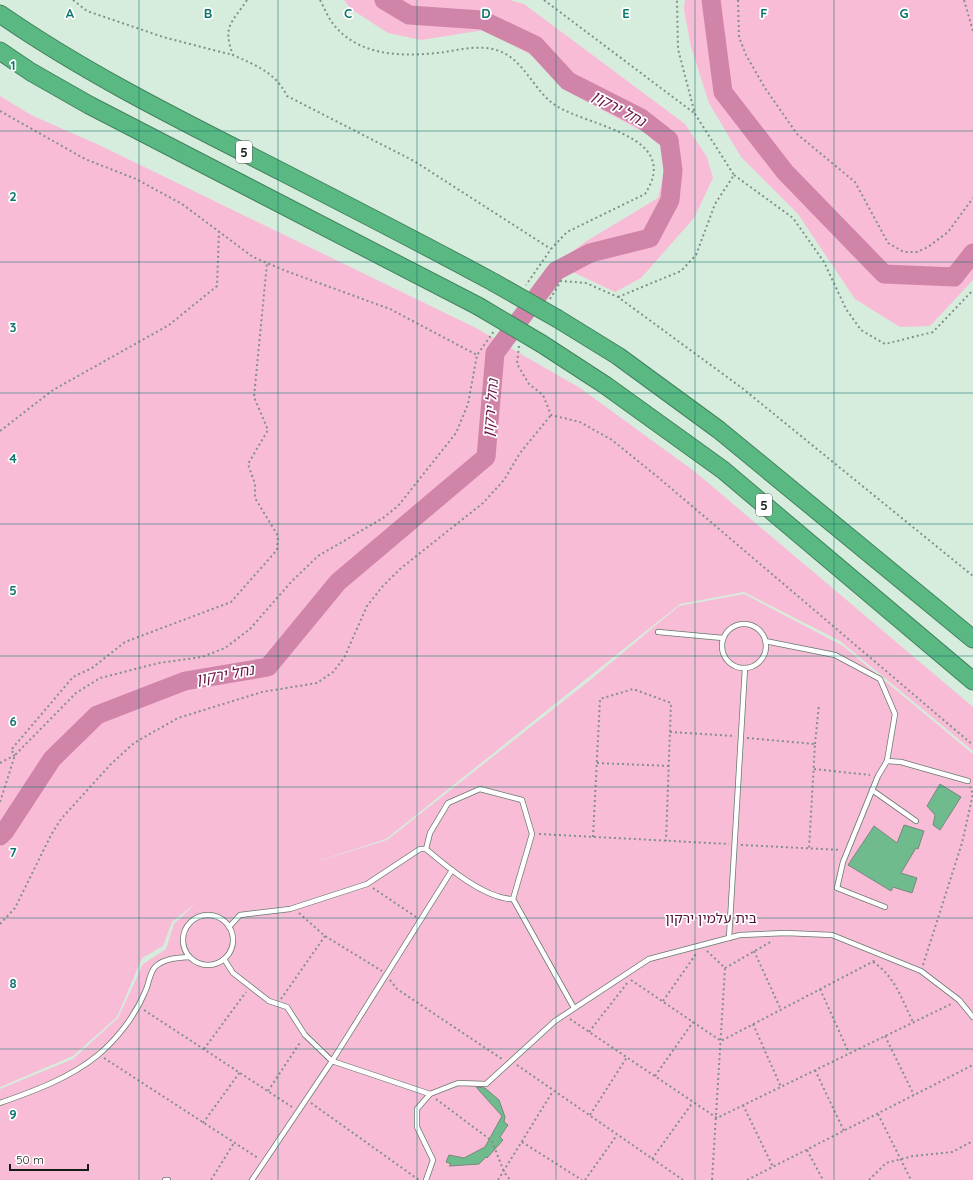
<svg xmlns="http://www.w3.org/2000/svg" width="973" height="1180" viewBox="0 0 973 1180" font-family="Quicksand,'Noto Sans Hebrew',sans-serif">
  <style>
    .green { fill: #f9bcd7 }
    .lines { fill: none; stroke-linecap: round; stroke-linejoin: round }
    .river { stroke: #d084a8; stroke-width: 19 }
    .building { fill: #6fbb8d; stroke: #75897c }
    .service-casing { stroke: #667a6d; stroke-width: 6 }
    .motorway-casing { stroke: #42825d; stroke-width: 19 }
    .path { stroke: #829187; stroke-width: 2; stroke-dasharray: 2 3; stroke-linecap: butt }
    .service { stroke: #fff; stroke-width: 4.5 }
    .motorway { stroke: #5ab982; stroke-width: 17 }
    .motorway-bridge-casing { stroke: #42825d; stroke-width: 19; stroke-linecap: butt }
    .motorway-bridge { stroke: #5ab982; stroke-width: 17 }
    .grid { fill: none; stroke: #0f766e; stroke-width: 1; stroke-opacity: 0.55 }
    .labels { text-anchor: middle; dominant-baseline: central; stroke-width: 3.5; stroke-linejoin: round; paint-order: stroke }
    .shield { fill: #fff; stroke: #5b605d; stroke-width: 1 }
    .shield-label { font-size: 13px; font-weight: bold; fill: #151c17 }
    .park-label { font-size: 14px; fill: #520f36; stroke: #fff }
    .water-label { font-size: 15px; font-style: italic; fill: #6f1649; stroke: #fff }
    .grid-label { font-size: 13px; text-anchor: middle; font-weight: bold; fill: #0f766e; stroke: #fff; stroke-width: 3.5; stroke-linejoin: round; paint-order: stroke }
  </style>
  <rect width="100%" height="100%" fill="#d6ecdd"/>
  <g class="green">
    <path d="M344 0H510L524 4 685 124 707 157 713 178 694 218 641 278 615 292 556 264 585 242 658 198 671 147 569 92 533 56 484 30 421 40 388 33 351 9Z"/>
    <path d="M685 0H973V280L930 326 900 327 855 299 798 214 741 157 709 103 691 47 684 9Z"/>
    <path d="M0 96 31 115 99 145 476 328 580 388 694 471 973 707V751L840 641 744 592 680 604 386 839 302 866 387 840 589 681 679 606 744 594 843 646 973 754V1180H0V1089L73 1059 118 1018 143 964 166 949 174 924 196 903 172 922 163 946 142 958 117 1017 73 1056 0 1087Z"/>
  </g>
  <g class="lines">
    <g class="river">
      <path d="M711 0 723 92 785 172 884 274 954 277 973 253"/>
      <path d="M0 836 5 831 52 759 97 715 185 681 268 667 338 582 486 457 495 353 556 271 590 253 650 238 670 200 673 170 669 140 641 118 568 81 535 45 482 20 409 15 384 0"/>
    </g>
  </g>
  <g class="building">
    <path d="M940 784 961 797 940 830 933 825 935 815 927 806Z"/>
    <path d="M904 825 924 831 918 849 916 848 901 873 917 878 912 893 893 887 891 891 848 865 874 826 897 843Z"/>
    <path d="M476 1087 485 1088 499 1100 505 1117 504 1122 508 1125 500 1137 503 1140 487 1158 486 1157 479 1164 449 1166 451 1164 446 1162 449 1155 464 1158 485 1147 502 1116Z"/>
  </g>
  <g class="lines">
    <defs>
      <g id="service">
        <circle cx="744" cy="646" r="22"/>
        <path d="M658 632 723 638"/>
        <path d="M765 641 835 655 880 679 895 714 887 761 878 776 843 862 837 888 885 907"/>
        <path d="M887 761 901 762 968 781"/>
        <path d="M872 790 916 821"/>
        <path d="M513 899C485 899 447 867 426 849L430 833 448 803 480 789 522 800 532 834 513 899 574 1008"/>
        <circle cx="208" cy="940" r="25"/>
        <path d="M229 927 240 915 290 909 367 884 420 849H426"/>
        <path d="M729 938 745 668"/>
        <path d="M224 959 233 973 269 1001 287 1007 305 1035 332 1061 430 1094"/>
        <path d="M0 1103C34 1091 70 1078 98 1055 117 1039 135 1016 145 992 149 984 149 974 155 967 164 958 178 958 189 957"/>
        <path d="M165 1180H168"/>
        <path d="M252 1180 332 1061 452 870"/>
        <path d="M426 1180 433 1160 417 1127V1109L430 1094 458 1083 486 1084 555 1021 649 959 740 935 786 933 832 935 921 971 959 1000 973 1017"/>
      </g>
      <g id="motorway">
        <path d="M0 14C78 68 164 112 249 155 331 197 412 238 493 282"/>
        <path d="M0 51 31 72 89 105 478 306"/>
        <path d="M558 319 618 356 719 430 973 639"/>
        <path d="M542 344 605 385 723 470 973 681"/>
      </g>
    </defs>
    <use href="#service" class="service-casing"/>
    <use href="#motorway" class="motorway-casing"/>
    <g class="path">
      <path d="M73 0 87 11 163 37 233 55"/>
      <path d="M247 0C232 23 222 26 233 55 257 66 275 72 287 96L414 161 551 249"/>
      <path d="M320 0C324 7 327 15 331 21 357 58 405 57 445 52 462 49 480 45 496 50 523 57 533 90 555 105 588 127 683 135 645 194L567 232 551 249 526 285"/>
      <path d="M544 0 694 113"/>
      <path d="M738 0 739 37 746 55 765 88 797 134 855 182 888 243 904 252H917L928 247 948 232 973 198"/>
      <path d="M964 0 973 31"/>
      <path d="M0 111 85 159 136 179 182 204 253 257 286 271 390 309 477 355"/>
      <path d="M734 175 793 218 824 262 846 309 861 330 885 344 933 332 973 290"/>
      <path d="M618 297 681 271 696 255 715 204 734 175 695 114 678 49 677 0"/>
      <path d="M550 299 561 281 586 283 618 297 742 388 973 576"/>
      <path d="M519 346 517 364 529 384 543 395 551 415 580 422 612 440 659 478 973 745"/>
      <path d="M0 431 53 390 169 325 217 286 219 231"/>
      <path d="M670 732 735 736"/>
      <path d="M747 738 815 744 809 849"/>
      <path d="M815 744 819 704"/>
      <path d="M0 763 15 755 11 750 73 677 92 668 125 642 231 602 277 550 278 536 255 498V484L248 464 268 430 254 397 267 263"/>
      <path d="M597 763 669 766"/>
      <path d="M814 769 870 775"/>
      <path d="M0 802 15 755 76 693 100 678 159 663 202 657 225 648 250 629 291 582 318 556 383 518 398 506 456 433 468 404 477 355 494 331"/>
      <path d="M539 834 729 844"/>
      <path d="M593 837 600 699 633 689 671 703 666 841"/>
      <path d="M741 845 841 850"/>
      <path d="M373 888 416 917"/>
      <path d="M299 913 325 936 382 971"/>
      <path d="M0 924 15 908 51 835 61 819 111 764 134 743 178 718 262 692 317 683 333 672 344 658 367 606 382 587 400 569 483 503 504 480 520 453 551 415"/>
      <path d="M707 951 725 968 712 1180"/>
      <path d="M754 951 781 1010"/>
      <path d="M873 962C895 976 902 1000 913 1022"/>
      <path d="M923 965 962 843 973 794 970 787"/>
      <path d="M725 968 772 941"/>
      <path d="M390 980 397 989 502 1059"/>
      <path d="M631 980 721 1041 876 960"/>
      <path d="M820 989 849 1053"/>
      <path d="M281 999 325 936"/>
      <path d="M663 1001 696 954"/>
      <path d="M144 1010 292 1107"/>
      <path d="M570 1019 717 1118 951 1004"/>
      <path d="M753 1024 781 1087"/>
      <path d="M589 1032 628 982"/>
      <path d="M885 1036 914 1095"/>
      <path d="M204 1049 246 992"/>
      <path d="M104 1058 258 1158"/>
      <path d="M517 1065 683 1180"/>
      <path d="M815 1070 844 1131"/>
      <path d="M655 1076 693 1022"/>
      <path d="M268 1091 301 1041"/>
      <path d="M436 1099 492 1141 504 1172 510 1180"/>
      <path d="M311 1103 419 1180"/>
      <path d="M743 1105 773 1167"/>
      <path d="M878 1114 911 1180"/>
      <path d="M590 1115 627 1057"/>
      <path d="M203 1123 240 1072"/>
      <path d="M522 1142 582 1180"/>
      <path d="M807 1150 823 1180"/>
      <path d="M652 1159 693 1102"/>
      <path d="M211 1180 234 1143"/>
      <path d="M498 1180 553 1091"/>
      <path d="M585 1180 617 1135"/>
      <path d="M747 1180 973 1065"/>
      <path d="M869 1180 886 1163 913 1156 952 1152 973 1141"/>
    </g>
    <use href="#service" class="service"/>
    <use href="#motorway" class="motorway"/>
    <defs>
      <g id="motorway-bridge">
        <path d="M493 282 558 319"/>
        <path d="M478 306 542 344"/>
      </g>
    </defs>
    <use href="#motorway-bridge" class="motorway-bridge-casing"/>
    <use href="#motorway-bridge" class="motorway-bridge"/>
  </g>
  <path class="grid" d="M139 0V1180M278 0V1180M417 0V1180M556 0V1180M695 0V1180M834 0V1180M0 131H973M0 262H973M0 393H973M0 524H973M0 656H973M0 787H973M0 918H973M0 1049H973"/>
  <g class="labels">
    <g class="shield">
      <rect x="236" y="141" width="16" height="22" rx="3"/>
      <rect x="756" y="494" width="16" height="22" rx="3"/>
    </g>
    <g class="shield-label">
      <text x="244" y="152">5</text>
      <text x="764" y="505">5</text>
    </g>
    <g class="park-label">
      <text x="711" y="918">בית עלמין ירקון</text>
    </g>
    <g class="water-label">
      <text transform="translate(619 108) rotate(29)">נחל ירקון</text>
      <text transform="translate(490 408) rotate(-85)">נחל ירקון</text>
      <text transform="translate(225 674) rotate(-10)">נחל ירקון</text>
    </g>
  </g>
  <g class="grid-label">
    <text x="70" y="18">A</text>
    <text x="208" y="18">B</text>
    <text x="348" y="18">C</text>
    <text x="486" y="18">D</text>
    <text x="626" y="18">E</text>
    <text x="764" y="18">F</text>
    <text x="904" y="18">G</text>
    <text x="13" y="70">1</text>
    <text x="13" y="201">2</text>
    <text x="13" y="332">3</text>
    <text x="13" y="463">4</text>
    <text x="13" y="595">5</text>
    <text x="13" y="726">6</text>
    <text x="13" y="857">7</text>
    <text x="13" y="988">8</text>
    <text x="13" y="1119">9</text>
  </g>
  <path d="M10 1164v6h78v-6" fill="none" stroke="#151c17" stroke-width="2"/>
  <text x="16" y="1164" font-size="12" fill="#151c17" stroke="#ffffff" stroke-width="3" paint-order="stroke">50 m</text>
</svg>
